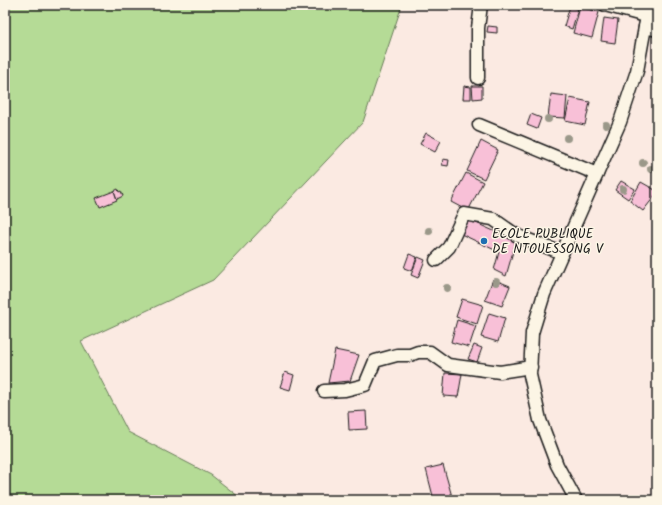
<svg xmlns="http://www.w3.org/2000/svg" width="662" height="505" viewBox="0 0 662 505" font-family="Kalam,sans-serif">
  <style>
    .green { fill: #b5db96; stroke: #687c59 }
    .building { fill: #f8c0d7; stroke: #1c1c1c }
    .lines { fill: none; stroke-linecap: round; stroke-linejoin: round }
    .minor-casing { stroke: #1c1c1c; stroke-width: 15 }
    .minor { stroke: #fcf5e5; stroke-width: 12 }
    .tree { fill: #9a9889 }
    .poi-dot { fill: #1f6fb2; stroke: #fcf5e5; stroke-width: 1.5 }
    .labels { text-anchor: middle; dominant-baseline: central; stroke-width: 3; stroke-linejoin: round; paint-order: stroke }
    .poi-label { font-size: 13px; fill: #1c1c1c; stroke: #fcf5e5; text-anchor: start }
  </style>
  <rect width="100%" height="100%" fill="#fbeae2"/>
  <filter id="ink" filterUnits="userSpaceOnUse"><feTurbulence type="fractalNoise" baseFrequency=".025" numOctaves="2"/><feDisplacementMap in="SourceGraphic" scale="8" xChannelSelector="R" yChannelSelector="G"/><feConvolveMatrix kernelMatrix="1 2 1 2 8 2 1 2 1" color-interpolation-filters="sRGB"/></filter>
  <g filter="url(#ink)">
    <path class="green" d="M5 5H402L363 122 289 200 213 280 81 341 128 432 211 475 243 500H5Z"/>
    <g class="building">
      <path d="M570 6 578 9 572 29 564 26Z"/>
      <path d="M580 7 599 12 592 38 573 33Z"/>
      <path d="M604 18 618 20 615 43 601 41Z"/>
      <path d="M488 26 497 27V33L487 32Z"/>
      <path d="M464 86 471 87V99H463Z"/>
      <path d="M472 86H482V98L473 99Z"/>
      <path d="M551 94 567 96 565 118 548 117Z"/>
      <path d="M570 98 590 102 585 125 565 121Z"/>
      <path d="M531 114 541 118 537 129 527 125Z"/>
      <path d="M426 133 441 141 435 152 420 144Z"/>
      <path d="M481 141 498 150 484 179 467 171Z"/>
      <path d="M443 159 449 160 448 166 442 165Z"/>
      <path d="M466 173 483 182 468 211 451 202Z"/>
      <path d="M621 181 635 189 628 199 615 190Z"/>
      <path d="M641 182 657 191V193L643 211 630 201Z"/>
      <path d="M118 189 119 192 121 191 123 196 117 199 114 191Z"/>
      <path d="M114 191 117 200 100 207 96 198Z"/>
      <path d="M465 218 516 241 506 276 494 270 499 252 461 234Z"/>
      <path d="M409 254 417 257 412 271 404 268Z"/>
      <path d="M418 257 425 260 418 278 411 275Z"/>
      <path d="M493 279 510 286 502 306 485 300Z"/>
      <path d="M462 299 483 305 477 324 456 317Z"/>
      <path d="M489 313 505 318 498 342 481 337Z"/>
      <path d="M457 320 476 326 469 347 451 342Z"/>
      <path d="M474 345 482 348 477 362 468 359Z"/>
      <path d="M335 350 359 355 350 381 328 383Z"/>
      <path d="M285 372 294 375 290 390 280 387Z"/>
      <path d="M445 373 462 374 458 397 443 396Z"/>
      <path d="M366 411 367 429 349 430 348 412Z"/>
      <path d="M443 465 453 500H434L426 469Z"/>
    </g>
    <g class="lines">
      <defs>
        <g id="minor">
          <path d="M605 5 646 16"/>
          <path d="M645 27 657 30"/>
          <path d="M478 78V28L481 5"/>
          <path d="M479 125 597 174"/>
          <path d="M436 260 449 247 464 214 493 219 516 235 562 253"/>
          <path d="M324 391 345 390 365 385 375 361 397 355H410L418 352H430L448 365 500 372 531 367"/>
          <path d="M576 500 557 465 540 420 530 375 532 333 544 294 620 122 637 71 649 5"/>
        </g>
      </defs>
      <use href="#minor" class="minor-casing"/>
      <use href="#minor" class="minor"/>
    </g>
    <g class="tree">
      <circle cx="548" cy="119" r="4"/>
      <circle cx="606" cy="125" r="4"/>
      <circle cx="567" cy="138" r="4"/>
      <circle cx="643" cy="163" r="4"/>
      <circle cx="651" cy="169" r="4"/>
      <circle cx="623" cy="189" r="4"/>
      <circle cx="429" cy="231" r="4"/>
      <circle cx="496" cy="282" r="4"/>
      <circle cx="447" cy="288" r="4"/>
    </g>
  </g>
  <circle class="poi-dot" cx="484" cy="241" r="4"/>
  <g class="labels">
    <g class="poi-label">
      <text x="492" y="234">ECOLE PUBLIQUE<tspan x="492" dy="15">DE NTOUESSONG V</tspan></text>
    </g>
  </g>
  <rect width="662" height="505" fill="none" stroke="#fcf5e5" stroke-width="20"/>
  <rect x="10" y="10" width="642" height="485" fill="none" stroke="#1c1c1c" stroke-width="1.5" filter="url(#ink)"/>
</svg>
